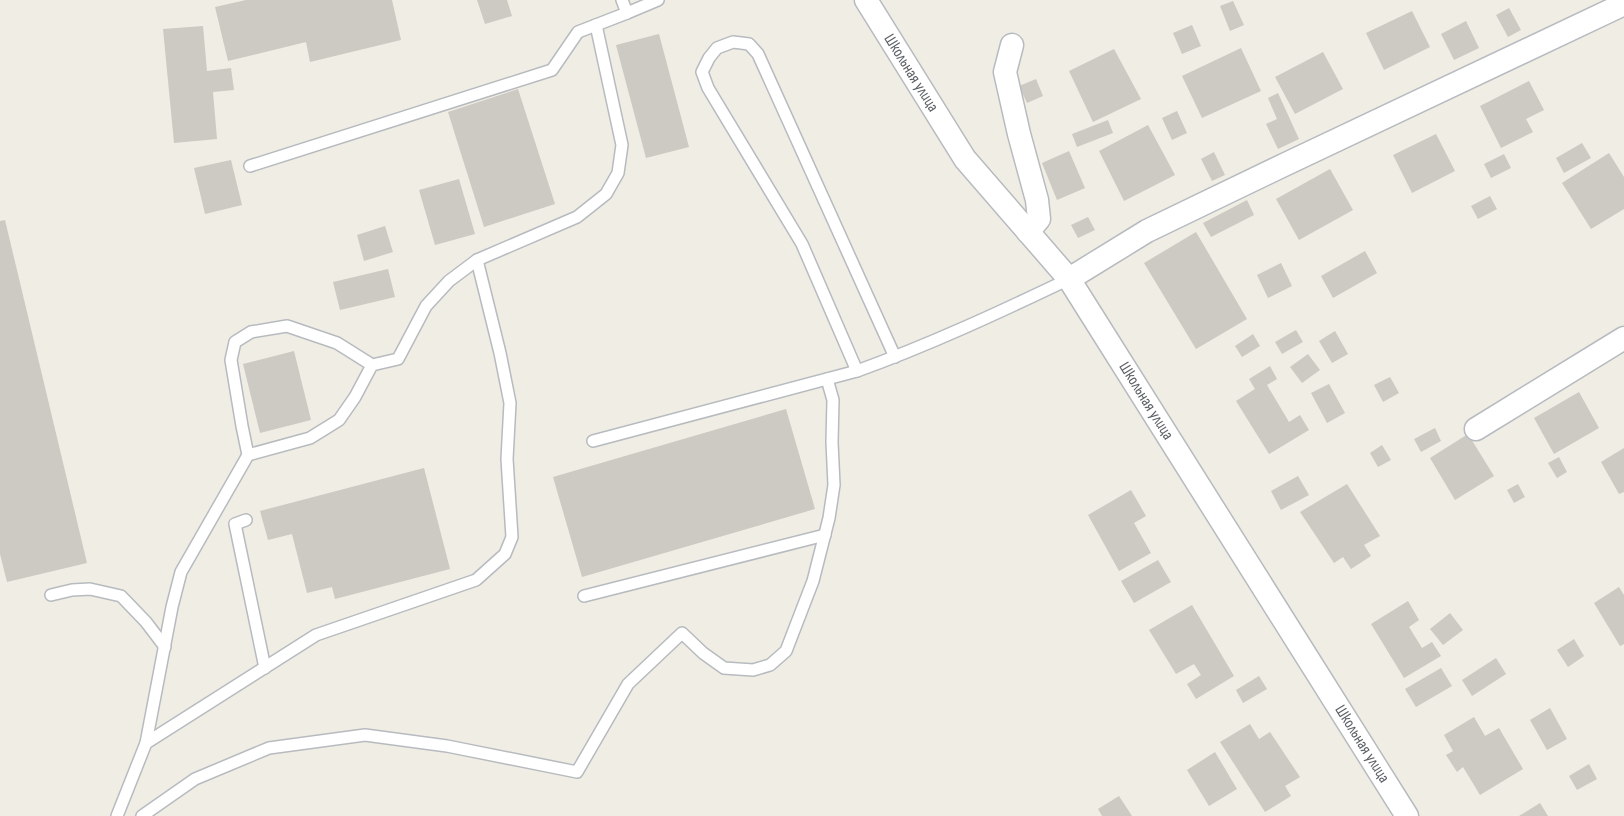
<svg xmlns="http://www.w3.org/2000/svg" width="1624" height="816" viewBox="0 0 1624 816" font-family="'Sofia Sans Condensed',sans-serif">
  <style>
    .building { fill: #cdc9c3 }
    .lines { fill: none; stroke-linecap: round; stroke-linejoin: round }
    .service-casing { stroke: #b7bbbf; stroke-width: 14 }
    .minor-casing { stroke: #b7bbbf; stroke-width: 25 }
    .service { stroke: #fff; stroke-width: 11 }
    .minor { stroke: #fff; stroke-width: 22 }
    .labels { text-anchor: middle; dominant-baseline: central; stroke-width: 5; stroke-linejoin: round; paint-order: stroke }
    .street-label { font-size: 16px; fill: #5c6166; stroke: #fff }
  </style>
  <rect width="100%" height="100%" fill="#f0ede4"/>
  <g class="building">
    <path d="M246 0H392L401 40 310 62 306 42 228 61 215 7Z"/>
    <path d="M477 0H507L512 16 485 24Z"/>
    <path d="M1233 1 1244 25 1230 31 1220 6Z"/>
    <path d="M1509 8 1521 30 1508 37 1496 15Z"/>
    <path d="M1412 11 1430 47 1384 70 1366 33Z"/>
    <path d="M1466 21 1479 48 1454 60 1441 34Z"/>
    <path d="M1192 25 1201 46 1182 54 1173 33Z"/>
    <path d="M203 26 207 71 231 68 234 90 213 92 217 139 174 143 163 29Z"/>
    <path d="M659 34 689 147 646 158 616 45Z"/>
    <path d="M1241 48 1261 91 1202 118 1182 76Z"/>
    <path d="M1114 49 1141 99 1093 122 1069 71Z"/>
    <path d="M1323 52 1343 89 1295 114 1275 77Z"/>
    <path d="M1036 79 1043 96 1027 103 1019 86Z"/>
    <path d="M1529 81 1544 110 1526 119 1533 132 1501 148 1480 106Z"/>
    <path d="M518 89 555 204 484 227 448 112Z"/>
    <path d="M1278 93 1299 139 1278 149 1266 124 1277 119 1268 98Z"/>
    <path d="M1177 111 1187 133 1172 140 1162 118Z"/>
    <path d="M1108 120 1113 133 1077 147 1072 134Z"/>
    <path d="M1148 125 1175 175 1124 201 1099 151Z"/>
    <path d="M1436 134 1455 171 1412 193 1393 155Z"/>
    <path d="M1582 143 1591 158 1564 173 1556 158Z"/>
    <path d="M1069 151 1085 188 1057 200 1042 163Z"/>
    <path d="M1214 152 1225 175 1212 181 1201 159Z"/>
    <path d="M1609 153 1624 177V209L1591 229 1562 183Z"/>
    <path d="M1504 154 1511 168 1491 178 1484 164Z"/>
    <path d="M231 160 242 205 205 214 194 168Z"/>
    <path d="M1330 169 1353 210 1299 240 1276 199Z"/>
    <path d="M459 179 475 234 435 245 419 190Z"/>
    <path d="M1490 196 1497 209 1478 219 1471 206Z"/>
    <path d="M1247 200 1254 215 1211 237 1203 223Z"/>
    <path d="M1088 217 1095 230 1078 238 1071 225Z"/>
    <path d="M5 220 87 563 7 582 0 554V221Z"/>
    <path d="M385 226 393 252 364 261 357 235Z"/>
    <path d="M1196 232 1247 319 1196 349 1144 263Z"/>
    <path d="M1365 251 1377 273 1333 298 1321 276Z"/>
    <path d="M1281 263 1292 286 1268 298 1257 275Z"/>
    <path d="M388 269 395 297 340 310 333 282Z"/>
    <path d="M1296 330 1303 342 1282 354 1275 342Z"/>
    <path d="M1335 331 1348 354 1332 363 1319 341Z"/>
    <path d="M1253 334 1260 346 1242 357 1235 346Z"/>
    <path d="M294 351 311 420 260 433 243 364Z"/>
    <path d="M1308 354 1320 370 1302 383 1290 367Z"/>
    <path d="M1270 366 1277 379 1267 385 1289 422 1300 415 1309 430 1269 454 1236 401 1255 389 1249 379Z"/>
    <path d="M1390 377 1399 393 1383 402 1374 385Z"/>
    <path d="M1329 384 1345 413 1327 423 1311 393Z"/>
    <path d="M1579 392 1599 428 1554 454 1534 418Z"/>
    <path d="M786 409 815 509 582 577 553 477Z"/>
    <path d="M1435 428 1441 441 1421 452 1414 439Z"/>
    <path d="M1468 434 1494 476 1455 500 1430 458Z"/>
    <path d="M1382 445 1391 460 1378 467 1370 453Z"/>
    <path d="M1624 448V492L1619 494 1601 462Z"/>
    <path d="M1559 457 1567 472 1557 478 1548 463Z"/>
    <path d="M424 468 450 569 335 599 332 587 307 593 292 534 268 540 260 511Z"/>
    <path d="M1298 476 1309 495 1281 510 1271 491Z"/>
    <path d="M1347 484 1380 536 1364 545 1371 556 1351 569 1343 557 1334 563 1300 512Z"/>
    <path d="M1518 484 1525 497 1514 503 1507 490Z"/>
    <path d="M1131 490 1146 516 1134 523 1151 553 1119 571 1088 515Z"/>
    <path d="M1158 560 1171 582 1134 603 1121 581Z"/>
    <path d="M1619 587 1624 595V644L1620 646 1594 603Z"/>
    <path d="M1408 601 1419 620 1409 627 1422 648 1432 642 1441 656 1404 678 1371 624Z"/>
    <path d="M1192 605 1234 676 1196 699 1187 684 1201 675 1194 664 1176 674 1149 630Z"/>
    <path d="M1450 613 1463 630 1443 645 1430 629Z"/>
    <path d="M1574 639 1584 656 1568 667 1557 650Z"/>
    <path d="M1496 658 1506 674 1472 696 1462 680Z"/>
    <path d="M1441 668 1452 686 1416 707 1405 689Z"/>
    <path d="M1259 676 1267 689 1243 703 1236 690Z"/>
    <path d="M1550 708 1567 739 1547 750 1530 720Z"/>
    <path d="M1474 717 1485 736 1499 728 1523 769 1480 795 1463 767 1457 772 1446 755 1453 751 1444 735Z"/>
    <path d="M1250 724 1259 739 1270 732 1300 777 1285 786 1291 796 1265 812 1220 742Z"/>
    <path d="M1215 752 1237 789 1209 806 1187 770Z"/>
    <path d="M1589 764 1597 779 1577 790 1569 776Z"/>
    <path d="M1119 796 1132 816H1102L1098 809Z"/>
    <path d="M1540 803 1548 816H1519Z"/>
  </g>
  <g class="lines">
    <defs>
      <g id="service">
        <path d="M622 0 627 13 658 0"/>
        <path d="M250 166 552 70 578 32 627 13"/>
        <path d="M372 365 355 397 339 420 310 438 248 455 242 426 231 360 235 342 251 332 287 326 337 343 372 365 398 359 426 306 449 281 477 260 577 217 606 194 618 173 622 145 596 25"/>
        <path d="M857 371 802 244 708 88 702 72 709 58 717 48 733 42 749 44 758 54 895 357"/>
        <path d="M593 441 857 371C929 345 1000 312 1069 279"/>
        <path d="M246 520 235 524 265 668"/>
        <path d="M51 595 72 590 90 589 121 596 146 622 165 647"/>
        <path d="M584 596 825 535"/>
        <path d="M146 743 172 607 181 572 248 455"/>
        <path d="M117 816 146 743 316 635 476 580 505 554 512 537 507 459 510 403 500 353 477 260"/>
        <path d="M142 816 195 779 269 748 365 735 447 746 577 772 628 684 682 633 703 653 724 668 753 670 770 665 786 651 813 581 829 518 834 485 832 442 833 400 827 379"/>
      </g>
      <g id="minor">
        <path d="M866 0 965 159 1069 279 1407 816"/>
        <path d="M1012 45 1005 72 1019 134 1037 200 1039 219 1028 232"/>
        <path d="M1069 279 1147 231 1286 164 1624 4"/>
        <path d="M1476 429 1624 338"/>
      </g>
    </defs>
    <use href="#service" class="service-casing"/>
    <use href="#minor" class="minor-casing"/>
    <use href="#service" class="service"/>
    <use href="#minor" class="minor"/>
  </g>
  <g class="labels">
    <g class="street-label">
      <text transform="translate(911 73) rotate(58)">Школьная улица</text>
      <text transform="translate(1146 401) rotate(58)">Школьная улица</text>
      <text transform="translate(1362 744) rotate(58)">Школьная улица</text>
    </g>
  </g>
</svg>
